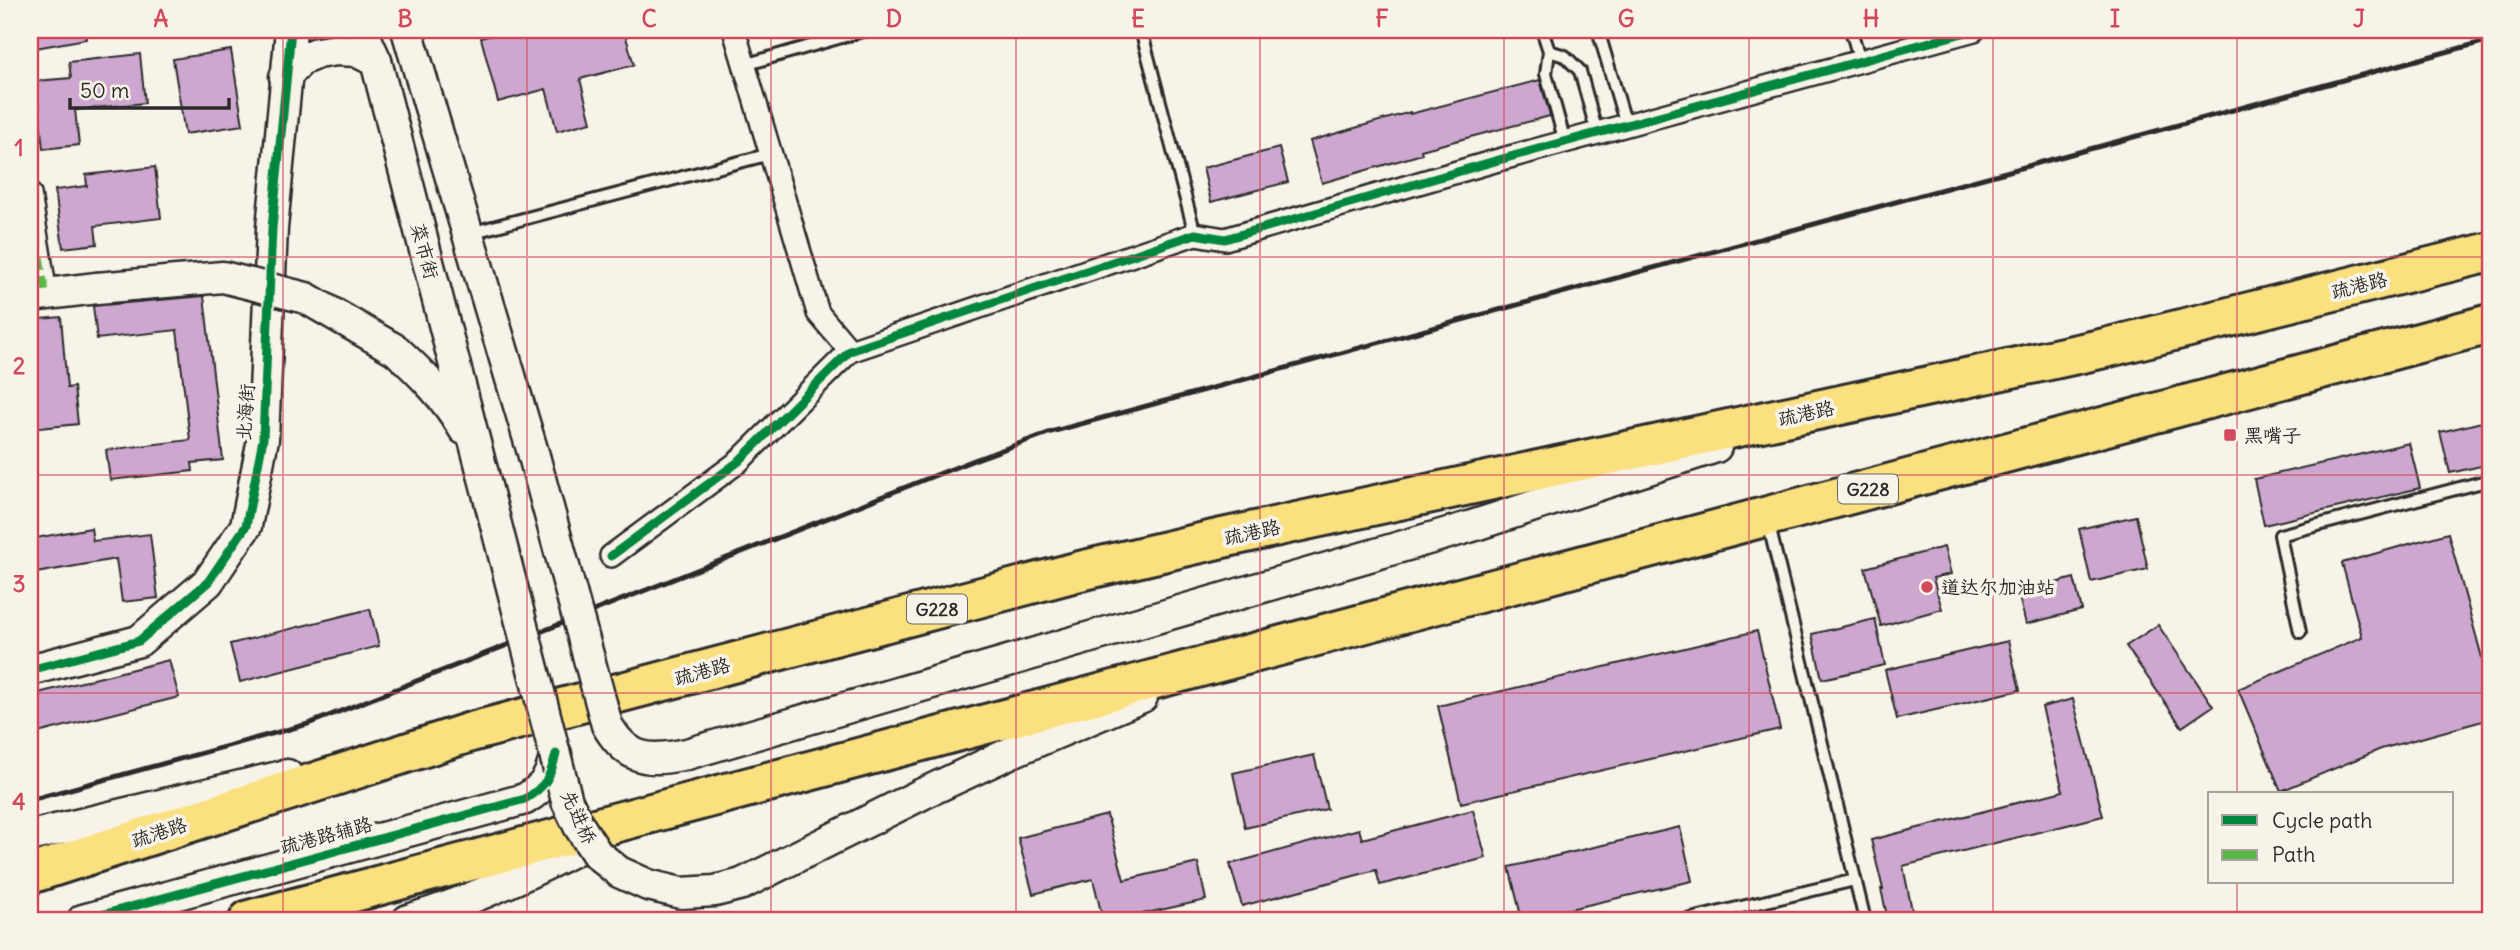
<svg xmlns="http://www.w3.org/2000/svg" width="2520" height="950" viewBox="0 0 2520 950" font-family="Delius,'LXGW WenKai TC',sans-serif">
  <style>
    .building { fill: #cda7cf; stroke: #2b2b2b; stroke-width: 2 }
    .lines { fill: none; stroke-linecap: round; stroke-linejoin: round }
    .lane-casing { stroke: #2b2b2b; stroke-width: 16 }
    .street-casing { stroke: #2b2b2b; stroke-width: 26 }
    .secondary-casing { stroke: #2b2b2b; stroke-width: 35 }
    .highway-casing { stroke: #2b2b2b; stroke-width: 44 }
    .lane { stroke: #f7f3e8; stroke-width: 10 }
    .street { stroke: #f7f3e8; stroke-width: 21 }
    .secondary { stroke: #f7f3e8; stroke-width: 30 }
    .highway { stroke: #fbe080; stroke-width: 38 }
    .rail { stroke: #2b2b2b; stroke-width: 5 }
    .secondary-bridge-casing { stroke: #2b2b2b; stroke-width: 35; stroke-linecap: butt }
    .secondary-bridge { stroke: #f7f3e8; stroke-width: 30 }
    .quiet { stroke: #58b947; stroke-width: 7; stroke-dasharray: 14 7; stroke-linecap: butt }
    .cycleway-casing { stroke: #f7f3e8; stroke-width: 13 }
    .cycleway { stroke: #00873e; stroke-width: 9 }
    .grid { fill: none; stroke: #d1495b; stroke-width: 2; stroke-opacity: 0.55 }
    .poi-dot { fill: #d1495b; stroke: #f7f3e8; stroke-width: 2.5 }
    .labels { text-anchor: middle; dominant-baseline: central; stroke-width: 7; stroke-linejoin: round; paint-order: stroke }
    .shield { fill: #f7f3e8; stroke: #686764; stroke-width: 2 }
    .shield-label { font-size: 18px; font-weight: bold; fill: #2b2b2b }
    .street-label { font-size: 19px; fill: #2b2b2b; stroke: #f7f3e8 }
    .poi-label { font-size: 19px; fill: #2b2b2b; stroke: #f7f3e8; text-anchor: start }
    .neatline { fill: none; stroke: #d1495b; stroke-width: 2.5 }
    .grid-label { font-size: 23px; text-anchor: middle; font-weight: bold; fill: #d1495b }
  </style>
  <rect width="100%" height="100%" fill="#f7f3e8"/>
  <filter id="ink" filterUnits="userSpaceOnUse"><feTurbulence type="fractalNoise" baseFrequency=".0143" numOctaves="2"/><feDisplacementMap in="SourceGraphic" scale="14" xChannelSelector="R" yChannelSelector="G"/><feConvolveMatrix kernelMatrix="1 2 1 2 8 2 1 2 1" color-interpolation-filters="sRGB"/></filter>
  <g filter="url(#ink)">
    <g class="building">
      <path d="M30 30H85L86 39 30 49Z"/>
      <path d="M510 30H624L634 65 580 79 591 122 557 131 546 89 498 102 481 38Z"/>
      <path d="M231 50 243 125 185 134 173 59Z"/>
      <path d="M140 54 145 103 75 110 79 145 43 149 36 81 71 78 69 62Z"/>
      <path d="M1540 80 1550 116 1421 150 1422 154 1322 183 1310 141 1410 112V114Z"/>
      <path d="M1279 148 1288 182 1211 202 1203 168Z"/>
      <path d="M155 167 161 218 95 226 97 244 63 248 55 190 87 186 86 175Z"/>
      <path d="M204 296 223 460 192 463 193 471 110 480 106 450 190 440 177 330 97 339 93 306Z"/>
      <path d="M61 317 67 388 74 387 78 424 30 429V320Z"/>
      <path d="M2490 420V464L2450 473 2440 432Z"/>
      <path d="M2409 443 2420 488 2264 525 2254 479Z"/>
      <path d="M2136 516 2148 569 2091 582 2079 529Z"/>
      <path d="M91 528 93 541 150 534 158 598 122 602 116 559 30 574V539Z"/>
      <path d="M2448 533 2490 687V719L2381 749 2281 791 2238 689 2362 637 2342 563Z"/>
      <path d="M1944 547 1951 574 1933 578 1942 609 1881 626 1865 568Z"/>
      <path d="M2074 578 2082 610 2026 624 2018 593Z"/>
      <path d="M370 609 379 646 240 682 230 644Z"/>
      <path d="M1875 619 1885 665 1822 679 1812 634Z"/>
      <path d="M2158 625 2213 706 2182 727 2126 646Z"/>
      <path d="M1757 631 1780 729 1461 803 1438 706Z"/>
      <path d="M2008 641 2020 690 1897 719 1885 670Z"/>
      <path d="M169 660 179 697 30 735V695Z"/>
      <path d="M2073 699 2103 816 1903 866 1914 920H1888L1881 889H1883L1871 840 2063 791 2042 707Z"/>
      <path d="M1314 755 1327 809 1245 828 1233 773Z"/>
      <path d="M1473 810 1486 858 1380 885 1376 870 1242 906 1230 864 1359 829 1362 839Z"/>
      <path d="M1107 815 1124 880 1198 863 1206 900 1115 920H1103L1093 879 1033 894 1018 838Z"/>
      <path d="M1680 827 1692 881 1522 920 1509 867Z"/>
    </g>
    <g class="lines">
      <defs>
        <g id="lane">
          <path d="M1141 30 1195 234"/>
          <path d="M1542 30 1549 51 1546 74 1565 142"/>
          <path d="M1598 30 1626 125"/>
          <path d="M1851 30 1860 61"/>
          <path d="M1549 51 1565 56 1580 71 1597 133"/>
          <path d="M744 65 866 30"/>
          <path d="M470 233 770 154"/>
          <path d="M1768 522 1865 920"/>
          <path d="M2300 632 2280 535 2490 480"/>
          <path d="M1687 920 1855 880"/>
        </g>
        <g id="street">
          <path d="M734 30 818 313 850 351"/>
          <path d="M30 194 46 294"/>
          <path d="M611 556 738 462 850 351 1195 234 1225 239 1495 161 1974 30"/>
        </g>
        <g id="secondary">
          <path d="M362 30 376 61 483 474"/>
          <path d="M407 30 534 456"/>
          <path d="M285 77 301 60 317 53 337 50 356 51 376 61"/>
          <path d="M30 296 97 288"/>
          <path d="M396 350C422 374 446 398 464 429"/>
          <path d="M1046 650 1469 527 1716 447"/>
          <path d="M30 670 139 641 208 582 246 526 263 439 272 228 291 30"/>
          <path d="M922 794 1012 752 1142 697"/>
          <path d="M30 836 287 775"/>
          <path d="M83 920 525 799C546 786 550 778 556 754"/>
          <path d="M408 920C475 900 537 870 600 837"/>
        </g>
        <g id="highway">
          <path d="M30 874 471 732 1080 571 1218 539 2105 348 2490 252"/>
          <path d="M249 920 2490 324"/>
        </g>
      </defs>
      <use href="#lane" class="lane-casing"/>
      <use href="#street" class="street-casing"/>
      <use href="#secondary" class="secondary-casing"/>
      <use href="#highway" class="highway-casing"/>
      <use href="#lane" class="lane"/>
      <use href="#street" class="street"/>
      <use href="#secondary" class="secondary"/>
      <use href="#highway" class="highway"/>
      <path class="rail" d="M30 800 308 724 974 460 1051 432 2490 40"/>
      <defs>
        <g id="secondary-bridge">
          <path d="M97 288 223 277 306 298 396 350"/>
          <path d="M534 456 607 725C628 761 649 762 687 754L1046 650"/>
          <path d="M483 474 567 801 579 826 597 854 619 872 648 885 681 893 715 891 742 884 922 794"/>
        </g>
      </defs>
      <use href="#secondary-bridge" class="secondary-bridge-casing"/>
      <use href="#secondary-bridge" class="secondary-bridge"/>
      <path class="quiet" d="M30 194 46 294"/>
      <defs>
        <g id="cycleway">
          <path d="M611 556 738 462 850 351 1195 234 1225 239 1495 161 1974 30"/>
          <path d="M30 670 139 641 208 582 246 526 263 439 272 228 291 30"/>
          <path d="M83 920 525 799C546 786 550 778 556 754"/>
        </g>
      </defs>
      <use href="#cycleway" class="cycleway-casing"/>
      <use href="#cycleway" class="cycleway"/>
    </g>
  </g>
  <path class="grid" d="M283 30V920M527 30V920M771 30V920M1016 30V920M1260 30V920M1504 30V920M1749 30V920M1993 30V920M2237 30V794M30 257H2490M30 475H2490M30 693H2490M2237 882V920"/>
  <g class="poi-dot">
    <rect x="2223" y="428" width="14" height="14" rx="3.5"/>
    <circle cx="1927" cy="587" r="7"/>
  </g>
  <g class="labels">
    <g class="shield">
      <rect x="1838" y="474.5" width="60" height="29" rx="5"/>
      <rect x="907" y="594.5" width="60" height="29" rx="5"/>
    </g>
    <g class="shield-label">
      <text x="1868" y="489">G228</text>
      <text x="937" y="609">G228</text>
    </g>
    <g class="street-label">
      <text transform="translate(425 251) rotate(75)">菜市街</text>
      <text transform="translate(2359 285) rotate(-14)">疏港路</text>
      <text transform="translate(245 412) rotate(-86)">北海街</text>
      <text transform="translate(1806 413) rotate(-12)">疏港路</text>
      <text transform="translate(1252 532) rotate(-12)">疏港路</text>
      <text transform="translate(702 671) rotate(-15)">疏港路</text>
      <text transform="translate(579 817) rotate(65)">先进桥</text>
      <text transform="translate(159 832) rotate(-18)">疏港路</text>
      <text transform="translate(326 835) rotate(-15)">疏港路辅路</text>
    </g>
    <g class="poi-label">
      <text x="2244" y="435">黑嘴子</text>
      <text x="1941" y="587">道达尔加油站</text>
    </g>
  </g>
  <rect width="2520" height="950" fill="none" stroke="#f7f3e8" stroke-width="77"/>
  <rect x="2208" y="792" width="245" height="91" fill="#f7f3e8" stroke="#a5a39c" stroke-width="2"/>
  <rect x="2222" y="815" width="35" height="10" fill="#00873e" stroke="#a5a39c" stroke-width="2"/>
  <text x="2272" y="828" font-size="21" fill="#2b2b2b">Cycle path</text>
  <rect x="2222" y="850" width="35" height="10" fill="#58b947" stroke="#a5a39c" stroke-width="2"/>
  <text x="2272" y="862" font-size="21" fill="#2b2b2b">Path</text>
  <path d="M70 98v10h159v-10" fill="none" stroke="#2b2b2b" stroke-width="3.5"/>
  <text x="80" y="98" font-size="21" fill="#2b2b2b" stroke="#f7f3e8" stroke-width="5" paint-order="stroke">50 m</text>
  <rect x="38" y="38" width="2444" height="874" class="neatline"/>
  <g class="grid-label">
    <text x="161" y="27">A</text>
    <text x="405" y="27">B</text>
    <text x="649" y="27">C</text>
    <text x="894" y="27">D</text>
    <text x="1138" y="27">E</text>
    <text x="1382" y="27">F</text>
    <text x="1626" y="27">G</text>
    <text x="1871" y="27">H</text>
    <text x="2115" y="27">I</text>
    <text x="2359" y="27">J</text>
    <text x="19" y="156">1</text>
    <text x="19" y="374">2</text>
    <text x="19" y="592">3</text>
    <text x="19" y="810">4</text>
  </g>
</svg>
